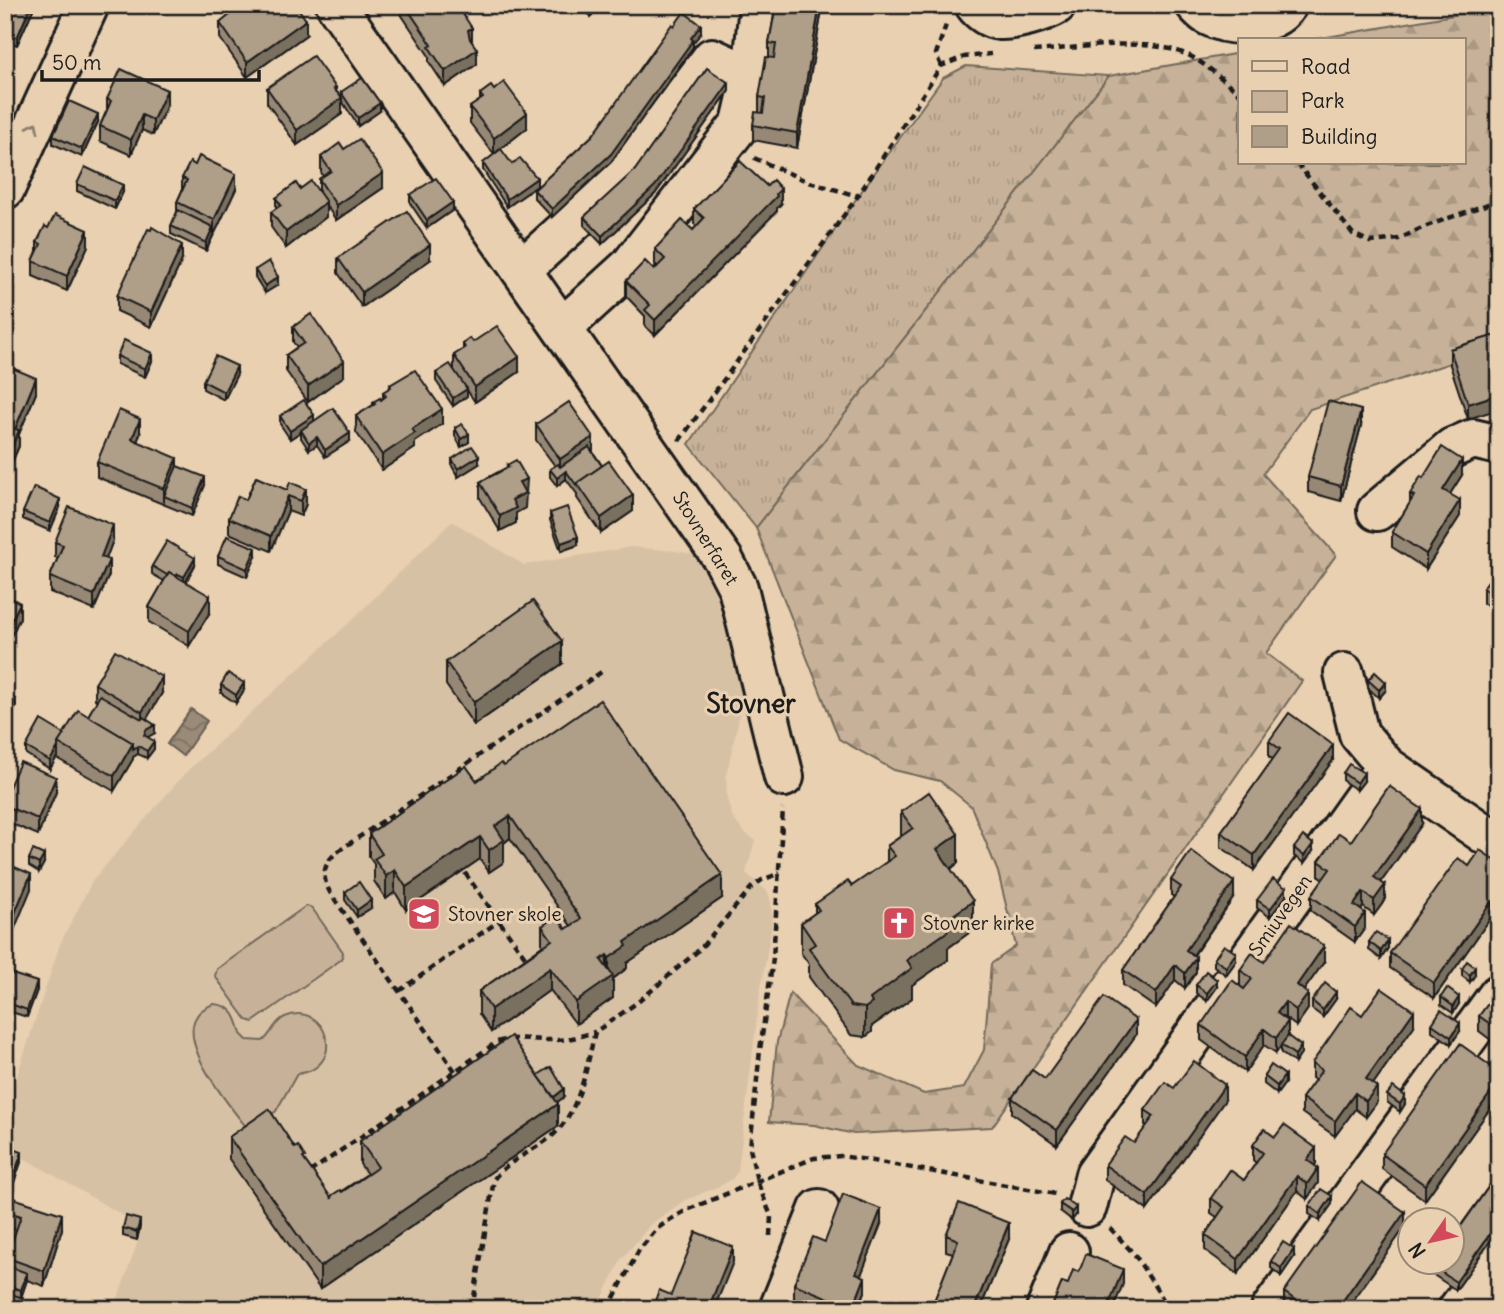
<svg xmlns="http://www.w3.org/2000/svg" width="1504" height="1314" viewBox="0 0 1504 1314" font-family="Delius,sans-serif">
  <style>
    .built { fill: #d7c1a5 }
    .grass { fill: url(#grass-tufts); stroke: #72675a; stroke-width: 2 }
    .forest { fill: url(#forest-firs); stroke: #72675a; stroke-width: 2 }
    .park { fill: #c7b299; stroke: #72675a; stroke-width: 2 }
    .water { fill: url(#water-waves); stroke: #685f53; stroke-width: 2 }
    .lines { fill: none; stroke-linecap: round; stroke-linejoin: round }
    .minor-casing { stroke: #1c1c1c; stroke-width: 44 }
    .path { stroke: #1c1c1c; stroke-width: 4.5; stroke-dasharray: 7 5; stroke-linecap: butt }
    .minor { stroke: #e8d0b1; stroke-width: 38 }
    .wall { fill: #968875; stroke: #1c1c1c; stroke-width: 2 }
    .shaded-wall { fill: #7a6f5f; stroke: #1c1c1c; stroke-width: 2 }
    .building { fill: #af9e88; stroke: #1c1c1c; stroke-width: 2 }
    .oneway { stroke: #8c7f6e }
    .labels { text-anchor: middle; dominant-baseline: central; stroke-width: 6; stroke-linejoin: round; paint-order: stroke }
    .street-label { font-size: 19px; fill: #1c1c1c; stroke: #e8d0b1 }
    .poi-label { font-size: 19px; fill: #1c1c1c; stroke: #e8d0b1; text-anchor: start }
    .district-label { font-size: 26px; font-weight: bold; fill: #1c1c1c; stroke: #e8d0b1 }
  </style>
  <defs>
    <pattern id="grass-tufts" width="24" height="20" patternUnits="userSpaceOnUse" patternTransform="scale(1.75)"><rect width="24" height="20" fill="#c7b299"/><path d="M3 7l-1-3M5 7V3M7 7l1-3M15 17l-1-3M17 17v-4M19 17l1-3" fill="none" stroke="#aa9883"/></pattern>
    <pattern id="forest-firs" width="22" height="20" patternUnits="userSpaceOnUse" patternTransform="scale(1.75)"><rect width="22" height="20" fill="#c7b299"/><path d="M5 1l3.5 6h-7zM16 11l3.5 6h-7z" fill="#aa9883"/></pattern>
    <pattern id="water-waves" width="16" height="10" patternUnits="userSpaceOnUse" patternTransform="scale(1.75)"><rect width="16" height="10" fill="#9a8b78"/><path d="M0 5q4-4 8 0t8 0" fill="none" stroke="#7d7162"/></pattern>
  </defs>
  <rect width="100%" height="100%" fill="#e8d0b1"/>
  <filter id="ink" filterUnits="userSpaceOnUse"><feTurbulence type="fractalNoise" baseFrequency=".0143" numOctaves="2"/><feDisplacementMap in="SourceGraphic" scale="14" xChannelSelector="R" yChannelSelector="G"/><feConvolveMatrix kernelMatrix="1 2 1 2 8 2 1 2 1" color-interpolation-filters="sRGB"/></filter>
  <g filter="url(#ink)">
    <path class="built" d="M452 521 524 565 631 547 676 551 698 555 706 560 725 604 743 680 741 709 726 776 727 799 733 818 744 832 755 840 746 873 768 892 771 903 772 925 760 994 738 1171 733 1178 724 1184 684 1201 651 1224 621 1260 597 1309H114L143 1227 5 1147V1113L60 944 93 880 185 773 350 622Z"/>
    <path class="grass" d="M966 66 1109 76 756 528 689 444 858 196 943 78Z"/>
    <path class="forest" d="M1499 7V347L1310 409 1263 474 1336 555 1266 653 1302 681 992 1127 854 1134 814 1125 769 1122 777 1042 790 993 858 1065 924 1094 964 1088 984 1050 991 964 1016 946 998 872 971 806 940 781 894 770 839 739 756 528 1109 76 1240 53V163H1464V40H1310Z"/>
    <g class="park">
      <path d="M306 906 312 908 343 952 342 959 253 1022 247 1020 215 976 217 969Z"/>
      <path d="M214 1004C233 1005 237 1018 241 1034L247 1040 263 1041C272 1034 274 1022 285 1017 326 999 349 1068 297 1074L276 1111 250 1132C232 1108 156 1023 214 1004Z"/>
    </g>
    <path class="water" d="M191 709 207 721 183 756 167 744Z"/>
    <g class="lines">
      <defs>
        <g id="minor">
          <path d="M336 5 723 559 738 588 784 777"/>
          <path d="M975 5C980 12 990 19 999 20 1014 21 1044 12 1056 5"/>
          <path d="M1196 5C1200 9 1204 14 1209 16 1231 28 1272 28 1287 5"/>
          <path d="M5 189 89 5"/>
          <path d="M521 270 623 177 712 58 752 76"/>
          <path d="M562 328 630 266 741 123 752 76 759 5"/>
          <path d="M1377 511 1452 448 1473 439 1499 445"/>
          <path d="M1344 673 1359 734 1386 766 1499 844"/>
          <path d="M1087 1207 1095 1175 1386 766"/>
          <path d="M779 1309 819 1209"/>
          <path d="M1046 1309 1069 1252"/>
          <path d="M1271 1309 1499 994"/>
          <path d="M1458 1309 1499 1253"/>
        </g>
      </defs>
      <use href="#minor" class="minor-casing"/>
      <g class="path">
        <path d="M1034 51C1082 48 1149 35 1192 57 1209 67 1225 81 1240 94"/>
        <path d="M941 66 936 54 947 22"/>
        <path d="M754 158 809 182 858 196"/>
        <path d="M1297 163 1353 234 1370 242 1399 239 1424 227 1499 200"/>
        <path d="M679 441 858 196 941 66 964 57 991 54"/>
        <path d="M465 873 528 961"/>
        <path d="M399 991 499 921"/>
        <path d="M455 1071 331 894C320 876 323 862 340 850L603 671"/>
        <path d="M310 1172 497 1042C520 1035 534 1041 557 1040 570 1040 583 1035 595 1032"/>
        <path d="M1110 1228 1135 1255 1169 1309"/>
        <path d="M770 1236 771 1216 757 1181 750 1148 760 1050 773 958 783 809"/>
        <path d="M472 1309 494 1179C507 1161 530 1153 547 1140 580 1116 586 1068 595 1032L638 1002 700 949 752 887 762 880 780 873"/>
        <path d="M608 1309 639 1250 658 1228 671 1219 687 1210 814 1158 841 1156 868 1160 1056 1194"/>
      </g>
      <use href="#minor" class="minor"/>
    </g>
    <g class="wall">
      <path d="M5 5H35L17 45 5 40Z"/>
      <path d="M220 5H239L226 14Z"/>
      <path d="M395 5H457L472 42 477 64 445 86 429 62V56Z"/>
      <path d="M578 5H600L591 16Z"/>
      <path d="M776 5H823L797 148 753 140V125L759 112V97L769 57V43Z"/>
      <path d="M220 23 306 35 247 77 220 38Z"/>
      <path d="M674 26 701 33 693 43V47L611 162 552 217 534 198V190L593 135Z"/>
      <path d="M267 88 336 91 341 97V92L380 111 358 126 342 101V114L297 145 267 103Z"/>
      <path d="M729 91 655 194 602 244 584 225V217Z"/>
      <path d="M480 94 527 128 494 154 470 123V107L480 101Z"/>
      <path d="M107 99 167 105 153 135 142 130 131 155 100 141V126L107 110Z"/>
      <path d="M98 122 82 157 53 144V136Z"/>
      <path d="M344 149 383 188 336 220 326 205V217L286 248 271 227V212L276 209V198L300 189 319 192V179L323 176 321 172V157Z"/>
      <path d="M483 163 512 164 537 186 507 207 483 170Z"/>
      <path d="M182 178 236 189 206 251 171 234V226L177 212V202L182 191Z"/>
      <path d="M77 184 123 192 115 209 77 191Z"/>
      <path d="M410 195 453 210 427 228 410 203Z"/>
      <path d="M781 204 777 208V211L655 335 645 326V316L626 296V281L654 270 658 267 655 264V249L693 230 697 226 694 224V209Z"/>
      <path d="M37 242 88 246 67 291 33 276V261L37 252Z"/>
      <path d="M338 258 430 260 362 307 338 273Z"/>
      <path d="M182 260 151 327 117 311V296Z"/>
      <path d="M255 270 278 285 265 293 255 277Z"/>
      <path d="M293 327 344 376 308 402 286 371V355L297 347 293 342Z"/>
      <path d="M1499 334 1468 419 1450 365V349Z"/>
      <path d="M473 342 519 372 475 402 467 390V396L453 406 436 381V373L454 369V355L463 350V344Z"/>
      <path d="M117 356 152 361 145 377 117 364Z"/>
      <path d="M5 365 36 393 19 434V446L12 462 5 459Z"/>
      <path d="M237 374 224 400 203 389V381Z"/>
      <path d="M390 385 442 424 415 442V448L382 470 356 432V416L373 405V402L383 398V392L390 388Z"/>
      <path d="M280 416 314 421 350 441 325 457 317 445 309 450 301 438V432L290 439 280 424Z"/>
      <path d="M536 424 593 452 633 511 601 533 577 498V494L566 479 557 486 550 477V469L555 466 536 440Z"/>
      <path d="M1361 426 1341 501 1308 492V477Z"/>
      <path d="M455 428 469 442 461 447 455 436Z"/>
      <path d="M140 434 137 442 205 485 192 516 97 477V462Z"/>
      <path d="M452 459 479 464 458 477 452 466Z"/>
      <path d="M507 465 527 494 525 495V508L516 513V523L500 531 480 498V482L507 467Z"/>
      <path d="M1462 475 1450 494 1460 516 1426 569 1392 547V532L1410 503V494L1423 478Z"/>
      <path d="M256 477 306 504 301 516 288 511 271 551 229 533V518L246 500Z"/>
      <path d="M60 507 50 531 23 519V512Z"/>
      <path d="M550 513 578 545 561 551 550 520Z"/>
      <path d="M113 540 106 559 109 575 94 610 50 592V577L58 558 55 557V542Z"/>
      <path d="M218 556H256L247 577 218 564Z"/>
      <path d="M195 565 186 582 210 612 189 646 149 622V607L164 581 152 574V566Z"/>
      <path d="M1499 566V614L1483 603V588Z"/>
      <path d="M446 662 562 664 474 725 446 685Z"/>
      <path d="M1368 680 1386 690 1379 698 1368 688Z"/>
      <path d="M95 684 162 693 146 719 155 733 147 737 154 749 147 758 138 754 133 757V759L114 791 58 759V755L50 769 26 754V747L64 734 88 716 97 701 95 699Z"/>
      <path d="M221 685 244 690 236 703 221 693Z"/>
      <path d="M1269 741 1333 760 1254 870 1221 847V832L1273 759 1269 757Z"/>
      <path d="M504 766 722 898 627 963V968L613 979V998L576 1024 550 990 491 1032 479 1014V991L542 946V926L566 929 571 926 510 838 504 843V862L489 872 480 859 406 910 395 892 386 899 374 881V864L369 857V834Z"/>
      <path d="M1343 773 1364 781 1357 790 1343 781Z"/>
      <path d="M56 792 38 835 5 821V796Z"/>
      <path d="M901 812 958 863 951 869 973 930 948 948V960L912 985V998L872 1026V1032L865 1037 851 1035 809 977V964L801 953V923L815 913V904L852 886 887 862V846L901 836Z"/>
      <path d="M1422 824 1381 882 1385 900 1374 915 1363 907 1361 910 1365 928 1355 942 1311 911V896L1323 879 1319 876V861L1351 841Z"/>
      <path d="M1294 848 1313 851 1304 863 1294 856Z"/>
      <path d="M29 859 44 863 39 872 29 866Z"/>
      <path d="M1499 863V921L1492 916 1434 998 1390 968V953L1469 866Z"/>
      <path d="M1171 880 1234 897 1194 955 1196 972 1185 988 1175 980 1156 1008 1123 985V970L1174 897 1171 895Z"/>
      <path d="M345 892 371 908 357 917 345 900Z"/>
      <path d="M1286 896 1270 917 1257 908V900Z"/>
      <path d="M1369 942 1388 948 1381 959 1369 950Z"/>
      <path d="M1214 959 1236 961 1226 975 1214 966Z"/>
      <path d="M1264 962H1324L1304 990 1308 1009 1296 1026 1285 1018H1284L1288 1036 1301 1054 1295 1063 1281 1053V1046L1276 1053 1264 1045 1245 1072 1201 1040V1025L1240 985V970Z"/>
      <path d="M1462 969 1475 975 1470 982 1462 976Z"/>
      <path d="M5 976 37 990 27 1017 5 1010Z"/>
      <path d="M1196 985 1217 987 1207 1001 1196 993Z"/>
      <path d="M1499 989V1046L1479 1031V1016Z"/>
      <path d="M1441 997 1459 1004 1453 1013 1441 1005Z"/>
      <path d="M1336 999 1323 1017 1312 1009V1001Z"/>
      <path d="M1362 1015 1414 1026 1373 1084 1377 1102 1366 1117 1355 1109 1335 1136 1302 1113V1098L1315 1080 1312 1078V1063Z"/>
      <path d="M1432 1024 1460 1031 1451 1044 1432 1031Z"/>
      <path d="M1136 1035 1057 1145 1012 1113V1098L1045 1079Z"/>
      <path d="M1499 1072V1096L1425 1200 1382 1169V1154Z"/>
      <path d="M538 1075 564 1097 557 1102 558 1126 320 1289 229 1159V1137L305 1161 331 1198 367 1174 360 1164V1141Z"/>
      <path d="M1264 1076 1285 1083 1277 1094 1264 1084Z"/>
      <path d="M1174 1088 1225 1100 1147 1210 1105 1180V1165L1134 1143 1147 1126 1145 1125V1110Z"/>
      <path d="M1387 1095 1405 1104 1400 1112 1387 1102Z"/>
      <path d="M1275 1137 1316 1163 1315 1165 1318 1183 1307 1199 1297 1191 1238 1274 1205 1250V1235L1217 1217 1211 1213V1198L1244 1180 1256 1163 1253 1160V1145Z"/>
      <path d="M5 1146 22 1159 11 1191 5 1189Z"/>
      <path d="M1499 1172V1229L1456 1290 1432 1274V1266Z"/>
      <path d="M1060 1204 1076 1215 1072 1220 1060 1211Z"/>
      <path d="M1332 1204 1320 1221 1309 1214V1206Z"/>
      <path d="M9 1212 62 1229 44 1286 27 1280 21 1297 5 1309V1243L11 1245 16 1230 9 1227Z"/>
      <path d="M881 1224 861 1275 865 1292 858 1309H817L794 1299V1284L825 1242Z"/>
      <path d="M140 1227 137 1240 123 1236V1228Z"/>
      <path d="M1405 1227 1347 1309H1286L1284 1307V1292Z"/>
      <path d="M946 1235 1009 1239 980 1309H931L953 1253 946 1251Z"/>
      <path d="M1294 1257 1281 1276 1271 1268V1261Z"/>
    </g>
    <g class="shaded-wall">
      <path d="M31 5H35L17 45V38Z"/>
      <path d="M228 5H239L226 14V6Z"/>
      <path d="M591 5H600L591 16Z"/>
      <path d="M820 5H823L797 148V133Z"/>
      <path d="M306 20V35L247 77V62Z"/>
      <path d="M701 25V33L693 43V47L611 162 552 217V209Z"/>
      <path d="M472 28V43L468 45V30Z"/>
      <path d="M477 49V64L445 86V71Z"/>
      <path d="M729 83V91L655 194 602 244V236Z"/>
      <path d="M336 88V102L342 98V114L297 145V130Z"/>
      <path d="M167 90V105L153 135V120Z"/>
      <path d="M380 103V111L358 126V118Z"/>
      <path d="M527 113V128L494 154V138Z"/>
      <path d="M98 114V122L82 157V149Z"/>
      <path d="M142 115V130L131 155V140Z"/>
      <path d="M383 173V188L336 220V205Z"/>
      <path d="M236 174V189L214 235V220Z"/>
      <path d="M537 178V186L507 207V199Z"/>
      <path d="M123 185V192L115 209V201Z"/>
      <path d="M781 189V204L777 208V211L655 335V320Z"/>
      <path d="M326 202V217L286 248V232Z"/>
      <path d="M453 202V210L427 228V220Z"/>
      <path d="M213 227V235L206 251V243Z"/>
      <path d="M88 230V246L67 291V276Z"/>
      <path d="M182 245V260L151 327V312Z"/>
      <path d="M430 245V260L362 307V292Z"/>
      <path d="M278 277V285L265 293V286Z"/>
      <path d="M152 353V361L145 377V369Z"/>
      <path d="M519 357V372L475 402V387Z"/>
      <path d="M344 361V376L308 402V386Z"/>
      <path d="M237 366V374L224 400V392Z"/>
      <path d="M36 378V393L19 434V446L12 462V447L15 429Z"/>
      <path d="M467 389V396L453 406V398Z"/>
      <path d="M1499 394V409L1468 419V404Z"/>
      <path d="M442 409V424L415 442V448L382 470V455L412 429Z"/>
      <path d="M1361 410V426L1341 501V486Z"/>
      <path d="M314 415V423L290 439V431Z"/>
      <path d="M140 419V434L132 455V439Z"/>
      <path d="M350 433V441L325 457V450Z"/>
      <path d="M469 434V442L461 447V439Z"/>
      <path d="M317 437V445L309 450V443Z"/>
      <path d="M593 437V452L560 475V459Z"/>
      <path d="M479 456V464L458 477V469Z"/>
      <path d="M177 458V473L164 496V504V489Z"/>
      <path d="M1462 460V475L1443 505V490Z"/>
      <path d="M566 471V479L557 486V478Z"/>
      <path d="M205 477V485L192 516V508Z"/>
      <path d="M527 479 525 508 516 513V523L500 531V516L512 500 519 482Z"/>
      <path d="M306 489V504L301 516V501Z"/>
      <path d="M633 495V511L601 533V518Z"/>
      <path d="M288 496V511L271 551V536Z"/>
      <path d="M60 499V507L50 531V523Z"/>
      <path d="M1460 500V516L1426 569V554Z"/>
      <path d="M113 525V540L101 572V557Z"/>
      <path d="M578 537V545L561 551V543Z"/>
      <path d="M256 548V556L247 577V569Z"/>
      <path d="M195 558V565L184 585V577Z"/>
      <path d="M109 560V575L94 610V595Z"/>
      <path d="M210 596V612L189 646V631Z"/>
      <path d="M20 603V618L5 649V634Z"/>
      <path d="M562 641V664L474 725V702Z"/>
      <path d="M162 677V693L142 727V712Z"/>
      <path d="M1386 682V690L1379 698V690Z"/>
      <path d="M244 683V690L236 703V695Z"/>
      <path d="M16 699V707L5 731V724Z"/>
      <path d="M155 725V733L146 738 144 735 146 730Z"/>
      <path d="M154 741V749L147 758V751Z"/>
      <path d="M133 743 138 746V754L133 757V759L114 791V776Z"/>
      <path d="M1333 745V760L1254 870V855Z"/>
      <path d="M58 747V755L50 769V761Z"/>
      <path d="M1364 773V781L1357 790V783Z"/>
      <path d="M56 777V792L38 835V819Z"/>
      <path d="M1422 809V824L1374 892V877Z"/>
      <path d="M510 816V838L504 843V862L489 872V850L495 826Z"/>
      <path d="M958 834V863L937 878V849Z"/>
      <path d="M480 837V859L406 910V887Z"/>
      <path d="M1313 844V851L1304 863V856Z"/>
      <path d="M44 855V863L39 872V864Z"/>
      <path d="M395 870V892L386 899V876Z"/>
      <path d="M31 874V889L5 952V937Z"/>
      <path d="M722 875V898L627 963V968L613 979V998L576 1024V1002L609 978V958L625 942Z"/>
      <path d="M1234 882V897L1186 965V950Z"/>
      <path d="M1385 885V900L1374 915V900Z"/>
      <path d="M1286 888V896L1270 917V909Z"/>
      <path d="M1363 892V907L1354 920V905Z"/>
      <path d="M371 900V908L357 917V910Z"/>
      <path d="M973 901V930L948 948V960L912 985V998L872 1026V1032L865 1037V1008L870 999 942 923Z"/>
      <path d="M1492 901V916L1434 998V983Z"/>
      <path d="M1365 913V928L1355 942V927Z"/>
      <path d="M1388 940V948L1381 959V951Z"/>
      <path d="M1324 946V962L1297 1000V985Z"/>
      <path d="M1236 953V961L1226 975V967Z"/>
      <path d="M607 955V978L601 960Z"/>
      <path d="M1196 957V972L1185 988V973Z"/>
      <path d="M1175 965V980L1156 1008V993Z"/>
      <path d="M1475 967V975L1470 982V975Z"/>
      <path d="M550 968V990L491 1032V1009Z"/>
      <path d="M1217 980V987L1207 1001V993Z"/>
      <path d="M37 982V990L27 1017V1010Z"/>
      <path d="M1336 992V999L1323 1017V1010Z"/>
      <path d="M1308 994V1009L1296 1026V1010Z"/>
      <path d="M1459 997V1004L1453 1013V1006Z"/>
      <path d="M1285 1002V1018L1277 1028V1013Z"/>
      <path d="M1414 1011V1026L1366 1094V1079Z"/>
      <path d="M1136 1020V1035L1057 1145V1130Z"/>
      <path d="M1288 1021V1036L1276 1053V1038Z"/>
      <path d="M1460 1023V1031L1451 1044V1037Z"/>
      <path d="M1264 1029V1045L1245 1072V1057Z"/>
      <path d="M1301 1046V1054L1295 1063V1055Z"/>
      <path d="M1285 1075V1083L1277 1094V1086Z"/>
      <path d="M1499 1081V1096L1425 1200V1185Z"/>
      <path d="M1225 1085V1100L1147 1210V1195Z"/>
      <path d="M1377 1087V1102L1366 1117V1101Z"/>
      <path d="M8 1089V1096L5 1106V1099Z"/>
      <path d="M564 1089V1097L552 1106V1099Z"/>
      <path d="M1355 1093V1109L1335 1136V1121Z"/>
      <path d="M1405 1096V1104L1400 1112V1104Z"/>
      <path d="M558 1104V1126L320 1289V1267Z"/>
      <path d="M1316 1148V1163L1307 1175V1160Z"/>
      <path d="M22 1152V1159L11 1191V1184Z"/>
      <path d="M1318 1168V1183L1307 1199V1184Z"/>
      <path d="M1297 1176V1191L1238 1274V1259Z"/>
      <path d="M1332 1196V1204L1320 1221V1214Z"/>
      <path d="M1076 1207V1215L1072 1220V1212Z"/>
      <path d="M881 1209V1224L856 1288V1273Z"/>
      <path d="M1405 1212V1227L1347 1309H1337Z"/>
      <path d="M62 1214V1229L44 1286V1271Z"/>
      <path d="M140 1220V1227L137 1240V1232Z"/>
      <path d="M1499 1221V1229L1456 1290V1282Z"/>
      <path d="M1009 1223V1239L980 1309H974Z"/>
      <path d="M733 1247V1262L714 1309H708Z"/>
      <path d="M1294 1249V1257L1281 1276V1268Z"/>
      <path d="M1123 1269V1284L1113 1309H1107Z"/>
      <path d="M27 1273V1280L21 1298V1290Z"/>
      <path d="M865 1277V1292L858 1309H853Z"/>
    </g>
    <g class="building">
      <path d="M5 5H31L17 38 5 32Z"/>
      <path d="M242 5H296L306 20 247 62 220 23Z"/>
      <path d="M405 5H457L472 28 468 30 470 39 477 49 445 71 429 47 432 45Z"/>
      <path d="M776 5H820L797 133 753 125 755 112 763 113 765 98 759 97 766 57 774 58 776 44 769 43Z"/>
      <path d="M684 12 701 25 691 38 693 40 611 154 552 209 534 190 593 135 672 24 674 26Z"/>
      <path d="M313 56 336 88 334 89 342 98 297 130 267 88Z"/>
      <path d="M707 68 729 83 655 186 602 236 584 217 635 170Z"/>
      <path d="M121 69 167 90 153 120 142 115 131 140 100 126 111 101 107 99Z"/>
      <path d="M362 78 380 103 358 118 341 92Z"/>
      <path d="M504 82 527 113 494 138 470 107 483 98 480 94 491 86 494 90Z"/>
      <path d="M69 101 98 114 82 149 53 136Z"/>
      <path d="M359 139 383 173 336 205 319 179 331 171 321 157 340 143 344 149Z"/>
      <path d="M501 149 512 164 520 158 537 178 507 199 483 163Z"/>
      <path d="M199 156 236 174 214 220 177 202 187 180 182 178 190 162 195 165Z"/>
      <path d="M740 161 767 186 773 180 781 189 776 194 777 196 655 320 645 310 650 305 626 281 645 261 654 270 665 259 655 249 682 220 693 230 704 218 694 209Z"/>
      <path d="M85 167 123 185 115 201 77 184Z"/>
      <path d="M436 178 453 202 427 220 410 195Z"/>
      <path d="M311 181 326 202 286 232 271 212 281 205 276 198 296 183 300 189Z"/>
      <path d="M178 210 213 227 206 243 171 226Z"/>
      <path d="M407 211 430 245 362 292 338 258Z"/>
      <path d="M55 215 88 230 67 276 33 261 41 244 37 242 45 226 48 228Z"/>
      <path d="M152 227 182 245 151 312 117 296 148 229 151 230Z"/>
      <path d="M269 261 278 277 265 286 255 270Z"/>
      <path d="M311 314 344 361 308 386 286 355 304 343 293 327Z"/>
      <path d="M497 326 519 357 475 387 454 355 465 348 463 344 470 338 473 342Z"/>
      <path d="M1499 334V394L1468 404 1450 349Z"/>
      <path d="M124 340 152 353 145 369 117 356Z"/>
      <path d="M215 356 237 366 224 392 203 381Z"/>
      <path d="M450 364 467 389 453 398 436 373Z"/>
      <path d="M5 365 36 378 15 429 19 430 12 447 5 444Z"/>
      <path d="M415 370 442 409 412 429 415 433 382 455 356 416 375 404 373 402 380 398 381 400 386 396 383 392 391 387 390 385Z"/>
      <path d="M304 400 314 415 290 431 280 416Z"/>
      <path d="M1328 401 1361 410 1341 486 1308 477Z"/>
      <path d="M569 402 593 437 560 459 536 424Z"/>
      <path d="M333 408 350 433 325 450 317 437 309 443 301 430Z"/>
      <path d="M119 410 140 419 132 439 177 458 164 489 97 462Z"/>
      <path d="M462 424 469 434 461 439 455 428Z"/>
      <path d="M472 446 479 456 458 469 452 459Z"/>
      <path d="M589 447 602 466 577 483V486L566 471 557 478 550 469 558 464 560 467Z"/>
      <path d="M1442 447 1462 460 1443 490 1460 500 1426 554 1392 532 1414 496 1410 494 1421 476 1423 478Z"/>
      <path d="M516 460 527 479 519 482 525 493 512 500 516 508 500 516 480 482 509 467 507 465Z"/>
      <path d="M609 461 633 495 601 518 577 483Z"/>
      <path d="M177 466 205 477 192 508 164 496Z"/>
      <path d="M256 477 287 490 290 482 306 489 301 501 288 496 271 536 229 518 238 496 246 500Z"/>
      <path d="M34 487 60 499 50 523 23 512Z"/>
      <path d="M69 507 113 525 101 557 109 560 94 595 50 577 63 545 55 542Z"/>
      <path d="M567 507 578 537 561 543 550 513Z"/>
      <path d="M227 536 256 548 247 569 218 556Z"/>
      <path d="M167 541 195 558 184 577 178 574 176 576 169 572 167 575 152 566Z"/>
      <path d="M1499 566V599L1483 588Z"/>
      <path d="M169 572 210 596 189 631 149 607Z"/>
      <path d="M5 590 11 593 9 597 20 603 5 634Z"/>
      <path d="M533 601 562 641 474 702 446 662Z"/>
      <path d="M115 650 162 677 142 712 95 684Z"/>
      <path d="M1375 672 1386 682 1379 690 1368 680Z"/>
      <path d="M228 673 244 683 236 695 221 685Z"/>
      <path d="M5 695 16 699 5 724Z"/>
      <path d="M100 695 142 719 143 717 155 725 146 730 144 735 154 741 147 751 138 746 133 749V743L88 716Z"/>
      <path d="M600 700 722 875 625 942 627 946 609 958 607 955 601 960 613 976 576 1002 550 968 491 1009 479 991 552 940 542 926 557 916 566 929 581 919 510 816 495 826 504 840 489 850 480 837 406 887 395 870 386 876 374 859 382 854 369 834 466 766 477 781 501 763 504 766Z"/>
      <path d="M78 710 133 743 114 776 58 743Z"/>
      <path d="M1289 713 1333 745 1254 855 1221 832 1280 749 1269 741Z"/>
      <path d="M41 720 64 734 58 743V747L50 761 26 747Z"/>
      <path d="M20 762 56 777 38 819 5 806V796Z"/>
      <path d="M1349 764 1364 773 1357 783 1343 773Z"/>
      <path d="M1389 786 1422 809 1374 877 1385 885 1374 900 1363 892 1354 905 1365 913 1355 927 1311 896 1330 869 1319 861 1339 833 1351 841Z"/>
      <path d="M929 792 958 834 937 849 973 901 942 923 948 931 907 960 912 968 870 999 872 1003 865 1008 851 1006 809 948 815 944 801 923 819 910 815 904 848 881 852 886 895 856 887 846 913 828 901 812Z"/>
      <path d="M1303 836 1313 844 1304 856 1294 848Z"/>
      <path d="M33 850 44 855 39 864 29 859Z"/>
      <path d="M1480 850 1499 863V906L1492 901 1434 983 1390 953 1458 858 1469 866Z"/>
      <path d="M1191 851 1234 882 1186 950 1196 957 1185 973 1175 965 1156 993 1123 970 1181 887 1171 880Z"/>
      <path d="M5 863 31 874 5 937Z"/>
      <path d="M1273 879 1286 888 1270 909 1257 900Z"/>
      <path d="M359 882 371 900 357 910 345 892Z"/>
      <path d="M1291 923 1324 946 1297 985 1308 994 1296 1010 1285 1002 1277 1013 1288 1021 1276 1038 1264 1029 1245 1057 1201 1025 1232 980 1244 989 1252 979 1240 970 1252 953 1264 962Z"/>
      <path d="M1376 932 1388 940 1381 951 1369 942Z"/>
      <path d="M1224 945 1236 953 1226 967 1214 959Z"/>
      <path d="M1467 961 1475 967 1470 975 1462 969Z"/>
      <path d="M1206 971 1217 980 1207 993 1196 985Z"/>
      <path d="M6 972 37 982 27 1010 5 1002V976Z"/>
      <path d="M1325 983 1336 992 1323 1010 1312 1001Z"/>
      <path d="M1381 988 1414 1011 1366 1079 1377 1087 1366 1101 1355 1093 1335 1121 1302 1098 1322 1070 1312 1063 1351 1007 1362 1015Z"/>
      <path d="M1447 988 1459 997 1453 1006 1441 997Z"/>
      <path d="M1499 989V1030L1479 1016Z"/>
      <path d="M1104 997 1136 1020 1057 1130 1012 1098 1032 1070 1045 1079Z"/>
      <path d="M1441 1010 1460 1023 1451 1037 1432 1024Z"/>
      <path d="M511 1036 558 1104 320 1267 229 1137 269 1109 295 1148 298 1146 305 1157 303 1158 332 1199 331 1196 340 1190 342 1192 378 1167 360 1141Z"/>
      <path d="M1288 1036 1301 1046 1295 1055 1281 1045Z"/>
      <path d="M1460 1044 1499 1072V1081L1425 1185 1382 1154Z"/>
      <path d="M1194 1061 1225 1085 1147 1195 1105 1165 1125 1137 1134 1143 1154 1116 1145 1110 1165 1082 1174 1088Z"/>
      <path d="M1271 1065 1285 1075 1277 1086 1264 1076Z"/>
      <path d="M551 1067 564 1089 554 1097 538 1075Z"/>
      <path d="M1393 1087 1405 1096 1400 1104 1387 1095Z"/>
      <path d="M5 1088 8 1089 5 1099Z"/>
      <path d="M1284 1125 1316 1148 1307 1160 1318 1168 1307 1184 1297 1176 1238 1259 1205 1235 1224 1207 1211 1198 1230 1170 1244 1180 1263 1153 1253 1145 1264 1129 1275 1137Z"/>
      <path d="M5 1146 22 1152 11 1184 5 1182Z"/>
      <path d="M1499 1172V1221L1456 1282 1432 1266 1436 1262H1452V1239Z"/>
      <path d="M1362 1182 1405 1212 1337 1309H1308L1284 1292Z"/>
      <path d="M1321 1189 1332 1196 1320 1214 1309 1206Z"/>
      <path d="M843 1194 881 1209 856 1273 865 1277 853 1308 794 1284 813 1237 825 1242Z"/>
      <path d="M13 1198 62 1214 44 1271 5 1257V1243L11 1245 21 1216 9 1212Z"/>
      <path d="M1064 1199 1076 1207 1072 1212 1060 1204Z"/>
      <path d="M959 1203 1009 1223 974 1309H931L958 1240 946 1235Z"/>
      <path d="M126 1216 140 1220 137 1232 123 1228Z"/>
      <path d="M696 1232 733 1247 708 1309H652L659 1290 671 1295Z"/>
      <path d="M1283 1242 1294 1249 1281 1268 1271 1261Z"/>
      <path d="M1086 1254 1123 1269 1107 1309H1051L1062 1282 1068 1284 1073 1270 1079 1272Z"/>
      <path d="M5 1265 27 1273 21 1290 5 1285Z"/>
      <path d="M5 1292 23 1298 21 1305 33 1309H5Z"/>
      <path d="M99 1303 111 1308V1309H97Z"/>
    </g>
    <defs><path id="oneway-chevron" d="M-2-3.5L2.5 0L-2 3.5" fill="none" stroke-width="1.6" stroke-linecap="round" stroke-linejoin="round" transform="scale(1.75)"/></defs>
    <use class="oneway" href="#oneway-chevron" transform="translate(34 127) rotate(-65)"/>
  </g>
  <defs>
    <symbol id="school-square" viewBox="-11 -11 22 22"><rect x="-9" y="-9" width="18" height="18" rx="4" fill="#d1495b" stroke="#e8d0b1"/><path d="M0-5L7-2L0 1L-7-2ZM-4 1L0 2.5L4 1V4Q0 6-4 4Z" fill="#fff"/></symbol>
    <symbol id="church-square" viewBox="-11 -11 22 22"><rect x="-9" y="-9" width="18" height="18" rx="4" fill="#d1495b" stroke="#e8d0b1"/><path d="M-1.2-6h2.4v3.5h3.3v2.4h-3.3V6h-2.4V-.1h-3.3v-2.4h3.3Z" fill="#fff"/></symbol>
  </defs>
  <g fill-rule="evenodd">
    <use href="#school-square" x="405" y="895" width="38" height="38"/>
    <use href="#church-square" x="880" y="904" width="38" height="38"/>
  </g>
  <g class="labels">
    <g class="street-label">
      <text transform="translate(706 538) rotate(58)">Stovnerfaret</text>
      <text transform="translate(1280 915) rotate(-55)">Smiuvegen</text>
    </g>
    <g class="poi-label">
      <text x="448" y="914">Stovner skole</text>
      <text x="923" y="923">Stovner kirke</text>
    </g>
    <g class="district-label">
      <text x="751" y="703">Stovner</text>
    </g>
  </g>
  <rect width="1504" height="1314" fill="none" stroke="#e8d0b1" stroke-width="28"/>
  <rect x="14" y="14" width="1476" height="1286" fill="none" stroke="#1c1c1c" stroke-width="2.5" filter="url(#ink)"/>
  <rect x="1238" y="38" width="228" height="126" fill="#e8d0b1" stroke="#968875" stroke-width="2"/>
  <rect x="1252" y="61" width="35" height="10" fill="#e8d0b1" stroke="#968875" stroke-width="2"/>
  <text x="1301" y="74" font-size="21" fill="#1c1c1c">Road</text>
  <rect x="1252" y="91" width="35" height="21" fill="#c7b299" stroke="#968875" stroke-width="2"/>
  <text x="1301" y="108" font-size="21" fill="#1c1c1c">Park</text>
  <rect x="1252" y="126" width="35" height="21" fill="#af9e88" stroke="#968875" stroke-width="2"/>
  <text x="1301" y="144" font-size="21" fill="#1c1c1c">Building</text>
  <g transform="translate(1431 1241) rotate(236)"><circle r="33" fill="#e8d0b1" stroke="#968875" stroke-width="2"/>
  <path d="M0-5L12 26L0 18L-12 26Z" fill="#d1495b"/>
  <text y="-10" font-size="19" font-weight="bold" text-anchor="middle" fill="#1c1c1c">N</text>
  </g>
  <path d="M42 70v10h217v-10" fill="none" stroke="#1c1c1c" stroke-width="3.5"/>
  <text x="52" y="70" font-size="21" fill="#1c1c1c" stroke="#e8d0b1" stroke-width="5" paint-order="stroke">50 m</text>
</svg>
